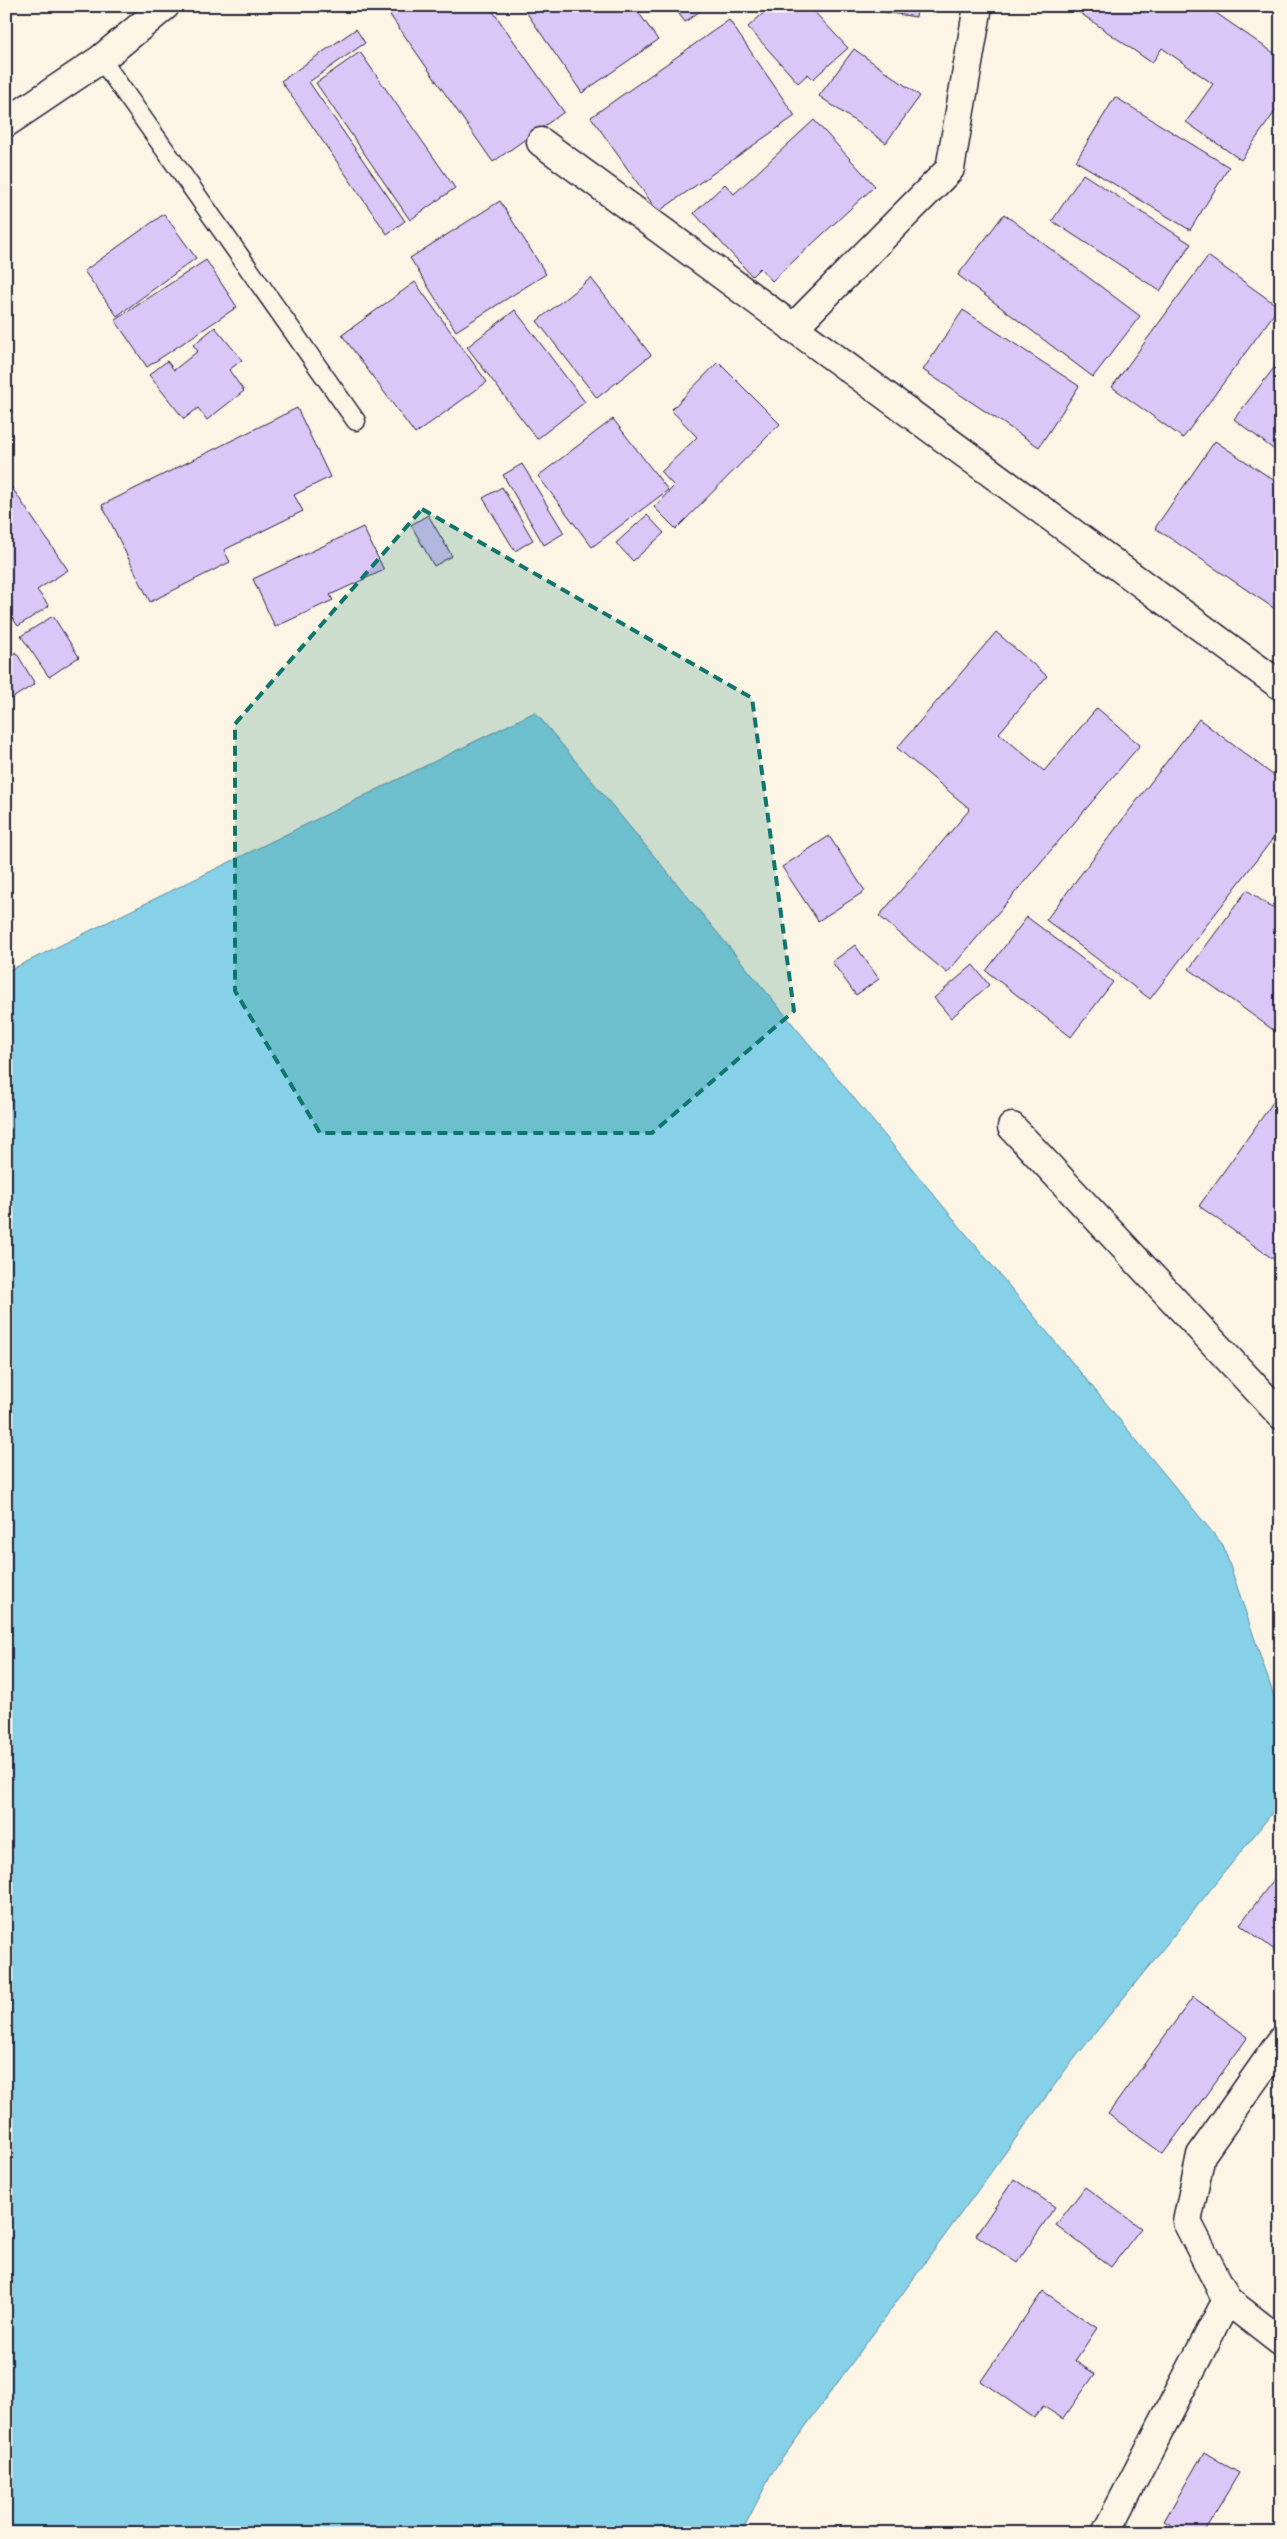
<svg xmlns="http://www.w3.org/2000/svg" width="1287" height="2539" viewBox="0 0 1287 2539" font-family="'Shantell Sans',sans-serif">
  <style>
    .water { fill: #86d1e7; stroke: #5e8ba2 }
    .building { fill: #dac7f8; stroke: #22223b }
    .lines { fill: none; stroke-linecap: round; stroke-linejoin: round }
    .service-casing { stroke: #22223b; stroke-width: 21 }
    .minor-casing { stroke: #22223b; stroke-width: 31 }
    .service { stroke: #fcf5e5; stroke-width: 18 }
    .minor { stroke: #fcf5e5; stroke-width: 28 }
    .marked { fill: #0f766e; fill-opacity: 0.2; stroke: #0f766e; stroke-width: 4; stroke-dasharray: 10 6; stroke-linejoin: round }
  </style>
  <rect width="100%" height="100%" fill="#fcf5e5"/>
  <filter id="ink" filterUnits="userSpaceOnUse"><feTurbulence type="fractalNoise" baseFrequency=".02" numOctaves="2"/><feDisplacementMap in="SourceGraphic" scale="10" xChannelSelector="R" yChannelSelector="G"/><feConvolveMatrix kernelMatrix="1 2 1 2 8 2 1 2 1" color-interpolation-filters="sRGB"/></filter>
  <g filter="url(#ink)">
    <path class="water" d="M535 712 1223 1545 1281 1717V1802L1067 2068 773 2471 741 2533H6V972Z"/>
    <g class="building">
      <path d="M403 6H489L564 112 493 162 390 15Z"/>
      <path d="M522 6H634L658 40 582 93Z"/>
      <path d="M673 6H707L685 22Z"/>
      <path d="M771 6H809L848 48 813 79 808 74 798 83 748 27Z"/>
      <path d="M846 6H918L916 17Z"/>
      <path d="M1074 6H1206L1281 58V103L1241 160 1186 122 1213 84 1162 48 1152 63 1073 8Z"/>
      <path d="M1269 6H1281V15Z"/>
      <path d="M729 20 795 116 658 212 591 117Z"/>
      <path d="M356 29 365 43 309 82 405 221 387 234 281 81Z"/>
      <path d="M854 49 920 96 886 143 819 96Z"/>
      <path d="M360 52 455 188 410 220 316 83Z"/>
      <path d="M1115 97 1229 167 1190 230 1076 161Z"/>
      <path d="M814 120 875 186 772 281 760 268 752 276 694 213 725 184 734 194Z"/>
      <path d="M1083 174 1191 244 1160 291 1052 221Z"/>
      <path d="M500 201 546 274 456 331 410 258Z"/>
      <path d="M164 214 196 258 117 316 84 271Z"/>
      <path d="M1004 214 1140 316 1093 377 958 275Z"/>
      <path d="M1208 256 1279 307 1183 438 1112 387Z"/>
      <path d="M206 260 237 307 147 367 115 320Z"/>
      <path d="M591 278 651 355 597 398 537 321Z"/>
      <path d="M415 282 487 382 415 434 342 335Z"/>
      <path d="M515 310 585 402 537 439 467 347Z"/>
      <path d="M963 310 1079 386 1039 447 923 370Z"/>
      <path d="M215 327 242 360 229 370 244 391 207 420 198 408 184 419 149 375 167 361 174 370 198 351 193 345Z"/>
      <path d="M1281 359V455L1234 419Z"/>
      <path d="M718 362 780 424 676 529 654 507 674 486 661 472 697 437 671 410Z"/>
      <path d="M297 408 330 477 294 495 303 511 224 550 230 562 150 602 102 505Z"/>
      <path d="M613 419 668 490 592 547 538 476Z"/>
      <path d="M1215 441 1281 485V613L1155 528Z"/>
      <path d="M522 464 564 533 544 545 503 475Z"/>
      <path d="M6 479 68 570 37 590 49 606 18 626 6 609Z"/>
      <path d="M502 487 533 540 515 551 483 498Z"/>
      <path d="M428 515 452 556 434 566 411 525Z"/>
      <path d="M647 515 664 533 633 561 616 543Z"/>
      <path d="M363 527 384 570 330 595 333 600 275 627 253 579Z"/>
      <path d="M53 616 79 657 49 677 21 636Z"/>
      <path d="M996 632 1047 676 999 733 1044 771 1097 708 1140 745 947 973 879 916 970 809 897 748Z"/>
      <path d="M16 652 35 684 6 702V658Z"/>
      <path d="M1199 719 1281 781V828L1150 999 1046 920Z"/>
      <path d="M829 836 865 891 818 921 782 867Z"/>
      <path d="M1247 890 1272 908 1279 899 1281 900V1026L1276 1032 1189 969Z"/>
      <path d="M1027 917 1113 982 1071 1037 986 971Z"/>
      <path d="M855 945 879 979 856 995 832 962Z"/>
      <path d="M973 965 989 985 951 1018 934 998Z"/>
      <path d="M1281 1091V1249L1273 1259 1199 1206Z"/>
      <path d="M1281 1870V1955L1240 1924Z"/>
      <path d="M1193 1997 1248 2037 1163 2154 1108 2114Z"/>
      <path d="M1014 2179 1055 2207 1017 2263 976 2235Z"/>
      <path d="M1085 2187 1141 2228 1111 2267 1056 2225Z"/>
      <path d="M1043 2291 1097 2328 1075 2361 1095 2374 1063 2419 1043 2406 1034 2418 981 2381Z"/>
      <path d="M1204 2452 1239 2473 1203 2533H1185L1164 2521Z"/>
    </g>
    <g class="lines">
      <defs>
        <path id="service" d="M101 59 356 421"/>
        <g id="minor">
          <path d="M6 123 101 59 165 6"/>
          <path d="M541 142 1281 686"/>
          <path d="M793 328 950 169 978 6"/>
          <path d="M1012 1127 1281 1415"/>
          <path d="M1281 2041 1201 2155 1187 2222 1227 2300 1281 2342"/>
          <path d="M1106 2533 1227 2300"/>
        </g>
      </defs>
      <use href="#service" class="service-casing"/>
      <use href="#minor" class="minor-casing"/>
      <use href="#service" class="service"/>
      <use href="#minor" class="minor"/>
    </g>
  </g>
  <path class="marked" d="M422 509 752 698 794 1011 652 1133H320L235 991V724Z"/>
  <rect width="1287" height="2539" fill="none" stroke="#fcf5e5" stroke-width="25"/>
  <rect x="12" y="12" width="1262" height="2514" fill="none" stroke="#22223b" stroke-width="2" filter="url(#ink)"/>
</svg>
